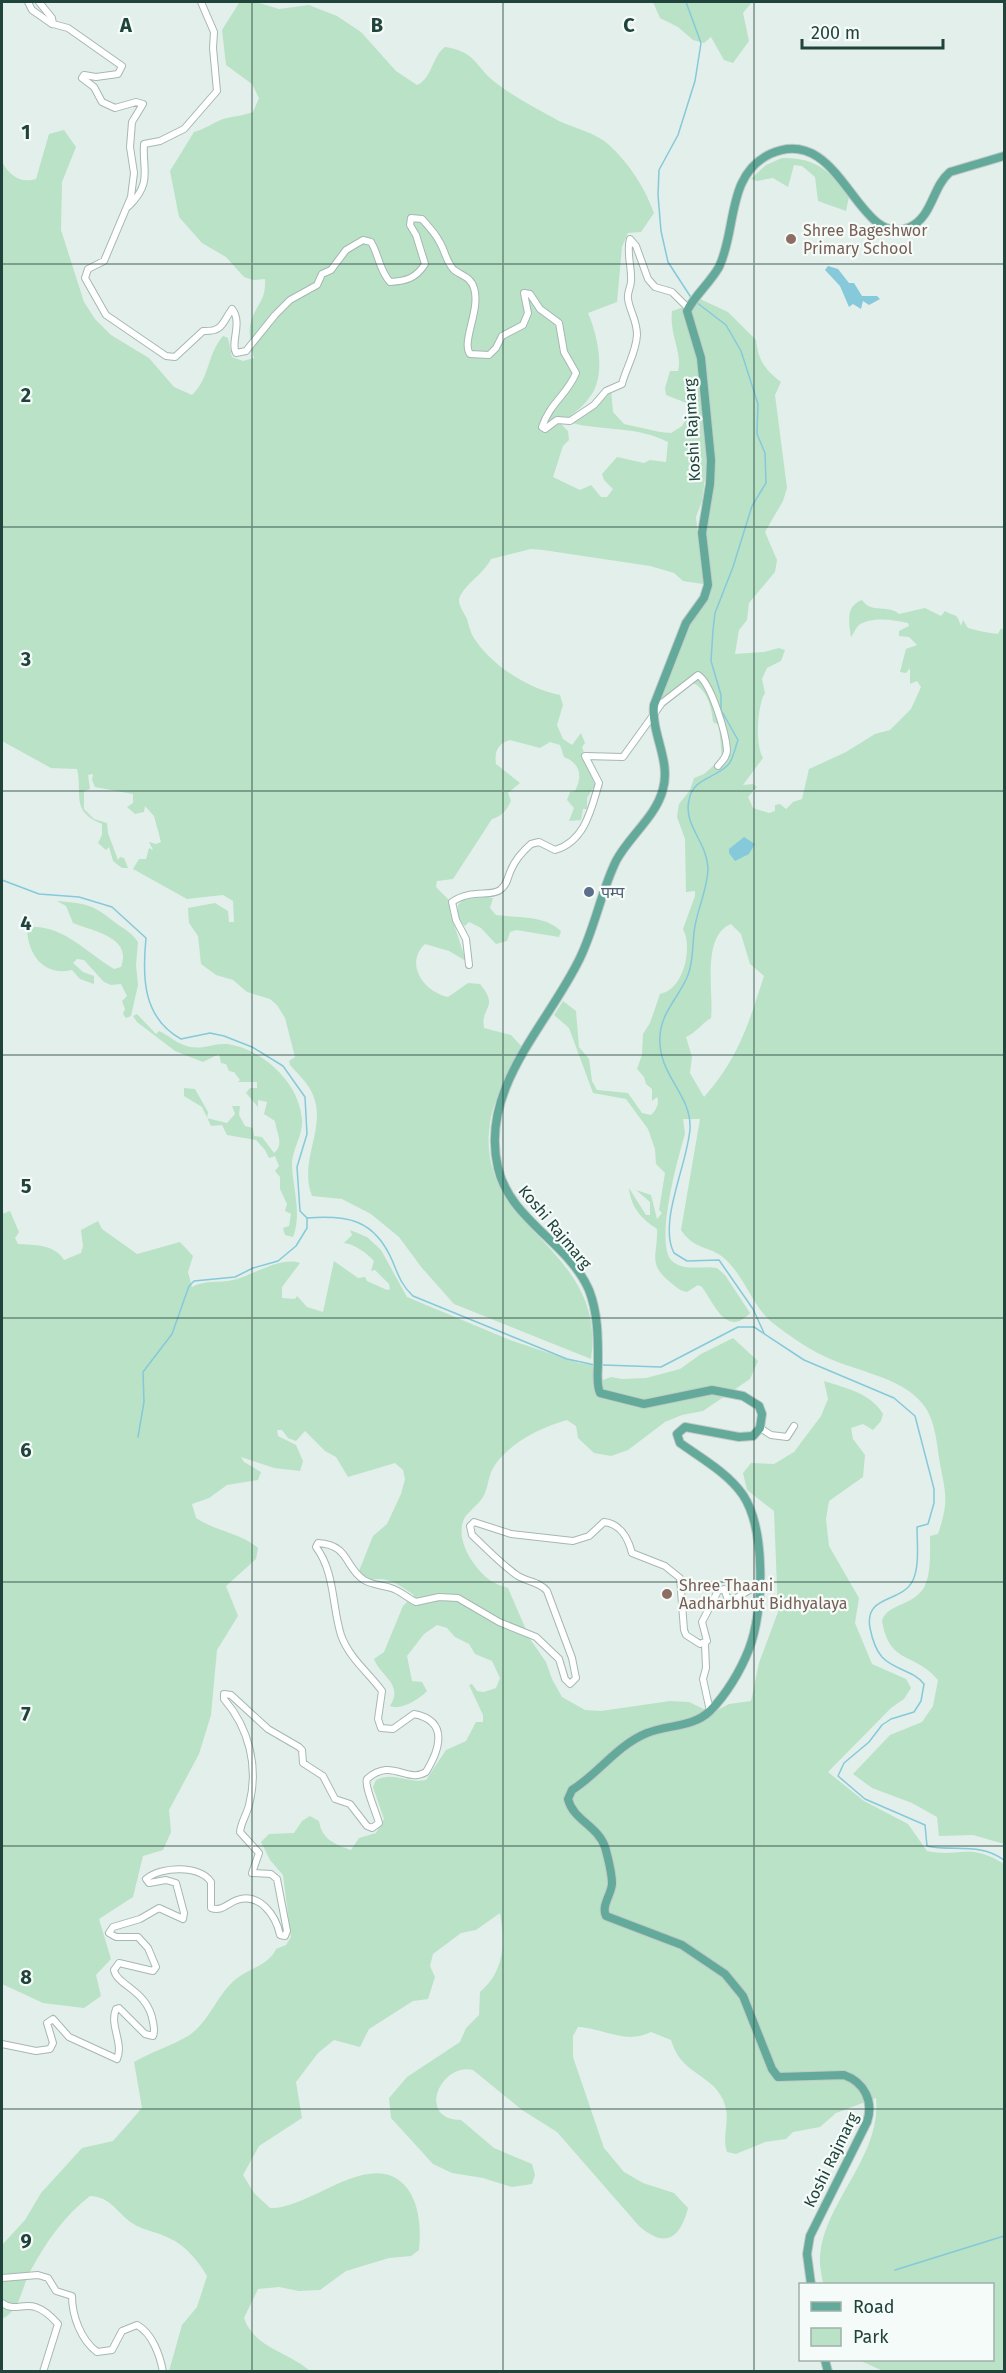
<svg xmlns="http://www.w3.org/2000/svg" width="1006" height="2373" viewBox="0 0 1006 2373" font-family="'Fira Sans','Noto Sans Devanagari',sans-serif">
  <style>
    .green { fill: #bae2c7; fill-rule: evenodd }
    .water { fill: #85c9da }
    .lines { fill: none; stroke-linecap: round; stroke-linejoin: round }
    .stream { stroke: #85c9da; stroke-width: 1.5 }
    .minor-casing { stroke: #a5b8b2; stroke-width: 8 }
    .major-casing { stroke: #c1cac8; stroke-width: 10 }
    .minor { stroke: #fff; stroke-width: 6 }
    .major { stroke: #63aa9b; stroke-width: 8 }
    .grid { fill: none; stroke: #20433b; stroke-width: 1.5; stroke-opacity: 0.55 }
    .education-dot { fill: #8d6e63; stroke: #f5fbf8; stroke-width: 2 }
    .service-dot { fill: #5c6f8a; stroke: #f5fbf8; stroke-width: 2 }
    .labels { text-anchor: middle; dominant-baseline: central; stroke-width: 4.5; stroke-linejoin: round; paint-order: stroke }
    .education-label { font-size: 16px; fill: #785e54; stroke: #f5fbf8; text-anchor: start }
    .street-label { font-size: 16px; fill: #20433b; stroke: #f5fbf8 }
    .service-label { font-size: 16px; fill: #4e5e75; stroke: #f5fbf8; text-anchor: start }
    .grid-label { font-size: 20px; text-anchor: middle; font-weight: bold; fill: #20433b; stroke: #f5fbf8; stroke-width: 4.5; stroke-linejoin: round; paint-order: stroke }
  </style>
  <rect width="100%" height="100%" fill="#e3efea"/>
  <g class="green">
    <path d="M256 2 279 9 309 5 337 16 361 32 396 71 417 85C432 79 432 56 445 47 477 52 475 67 496 83 514 97 539 110 559 121 576 129 595 132 609 145 629 163 645 188 654 213L641 232 628 233 622 247 617 302 588 313C598 336 607 377 589 398 582 408 570 416 561 424L568 431 569 440 563 446 553 477 580 490 591 485 601 497H607L613 489 604 480 602 474 617 457 644 463 650 460 666 462 668 442C637 426 604 431 571 423L611 390 613 412 624 424 660 432 671 433 682 426 694 406 666 395 665 388 670 371H678C683 354 669 334 672 311L687 306 686 320 698 355 704 437 708 455 702 501 696 517 703 584 683 581 674 573 650 566 543 550 531 549 491 559C483 575 458 589 459 602 460 607 465 615 467 619 469 626 471 635 476 641 494 667 529 689 560 695L563 705 557 725 563 739 572 745 581 733 585 743 582 747 595 785 587 798V809H583L581 820 569 821 574 808 567 800 570 792 575 791C583 776 580 763 564 757L560 745 550 742 540 748 510 740C498 743 494 752 496 764L520 783 508 793 511 801C506 811 502 816 492 819L453 879 437 881 436 887 450 901V912L466 961 449 951 425 944C404 964 424 992 448 997L468 983 480 984C500 1008 480 1007 484 1028L511 1035 523 1048C509 1074 491 1100 489 1131 480 1230 607 1248 591 1359L454 1304 422 1268 399 1237 371 1214 342 1199 312 1196C298 1160 327 1129 313 1095 309 1084 298 1074 290 1065L289 1061 295 1057 285 1018 277 1005 270 999 247 992 233 980 216 975 201 964 198 936 189 923 188 908 215 903 228 911 229 922H234L233 901 223 895 187 899 133 869 139 859H146L149 848 153 850 149 842 156 844 161 842 154 816 145 806 144 812 135 814 127 807 133 803V794L95 787 92 780 93 774 88 775 90 789 84 791V809L94 819 107 823 108 833 118 860 120 857 124 858 128 868H122L113 861 109 847 106 850 98 843 102 835V824C70 811 83 795 77 769L51 768 2 741V162C11 177 20 183 36 179L49 134 64 130 76 147 62 182 61 230 84 302 95 319 111 335 149 358 174 387 192 395C210 378 207 354 223 336L228 338 232 357 243 361 254 358C251 345 247 331 252 319 258 302 266 300 265 279L253 280 244 277 226 257 202 243 179 217 170 171 194 132C205 129 213 123 223 119 233 116 243 116 253 112L259 98 252 84 226 65 222 30 239 3Z"/>
    <path d="M653 2H752L743 13 749 41 733 63 724 60 711 37 704 43 693 40 678 27 660 18Z"/>
    <path d="M782 158C814 157 832 171 849 197L846 211 818 201 815 177 802 166 794 165 788 187 773 178 757 181 751 179 766 165Z"/>
    <path d="M700 299 728 312 756 340C758 360 765 370 781 382L775 395 787 488 783 501 765 532 777 560 775 572 749 603 747 620 739 630 735 654 764 652 779 648 785 650 781 661 767 668 762 679 765 693C757 706 755 745 763 758L743 785 753 784 757 787 748 797 753 808 769 813 775 811V805L780 804 786 809 793 802 802 799 809 769 846 752 875 734 890 730 911 709 921 687 917 681 910 684V668L906 673 900 672 906 649 917 645 909 637 899 636V631L909 626 908 623C894 620 872 616 859 625 855 629 854 633 851 637 849 623 845 606 862 600 871 614 888 604 899 614L925 608 941 616 945 611C956 618 956 611 961 626L963 620 968 628C978 631 988 633 998 634L1001 628 1004 631V1844L973 1835 939 1836 937 1817 912 1803 872 1788 853 1774 890 1735 922 1722 933 1706 938 1680C914 1651 890 1666 882 1621 886 1603 918 1606 926 1583 931 1570 930 1550 930 1536L938 1534C950 1499 945 1493 939 1458 937 1443 935 1424 927 1410 908 1378 858 1372 828 1358 808 1349 791 1337 774 1324 752 1307 746 1278 725 1259 710 1245 695 1251 681 1230L700 1119H683L685 1134C678 1157 654 1245 672 1261 684 1272 702 1265 717 1268L725 1275 750 1313C726 1339 713 1301 702 1287L698 1285 687 1292C680 1291 676 1287 670 1282 647 1263 658 1256 657 1229 642 1219 631 1208 629 1188L646 1215H650V1202L636 1190 651 1195 657 1219 662 1213 659 1210 665 1173 656 1164 655 1149 648 1129 626 1099 593 1093 569 1028 554 1015 563 1001 576 1011 579 1047 589 1059 592 1081 597 1090 628 1093 642 1113 651 1115C656 1110 660 1104 657 1097L652 1101V1089L646 1084 644 1077 637 1069 642 1055 643 1034 650 1023 660 994C684 990 693 947 683 929L695 896V891L686 892 685 839 677 817 679 804 690 790 694 778 704 774 722 758 719 725 713 722C712 708 707 689 693 683L663 706 657 718 658 696 685 628 712 582 704 544 715 477 709 406 689 310ZM731 924 741 934 750 964 764 976C749 1022 739 1058 704 1097L690 1073 692 1057 686 1037C697 1032 701 1024 711 1018 714 993 701 936 731 924Z"/>
    <path d="M484 897 493 898 490 908 496 915C517 918 545 915 561 931L559 937 516 930 510 932 507 941 496 944 481 928 469 922 465 926C458 920 457 914 458 905L463 900Z"/>
    <path d="M57 901C89 904 92 904 117 924 126 930 132 933 138 942L136 965 138 985 131 1016 126 1018 123 1014 125 1009 122 1001 127 996 121 984 111 985 104 982 84 960 77 959 73 963 83 972 94 976V984L80 979 72 970C43 977 27 953 27 927 63 924 85 952 114 969L121 967C133 937 92 931 73 923L66 906Z"/>
    <path d="M137 1014 156 1034 159 1031C170 1036 178 1045 191 1047 204 1049 215 1043 227 1044 264 1049 300 1084 302 1120 303 1136 292 1149 292 1165 293 1190 302 1213 293 1237L285 1235 283 1228 289 1226 291 1214 285 1211 287 1204 280 1189V1177L275 1171 279 1166 275 1156 269 1158 265 1150 256 1140 227 1135 222 1125 211 1126 202 1107 184 1096V1088L195 1089 208 1112 207 1118 227 1123 235 1114 232 1106H240L239 1115 245 1126 253 1128 254 1136 262 1137 274 1153C285 1144 276 1132 275 1121L264 1114 267 1102 258 1100V1107L246 1093 250 1088H257V1082H238L240 1080 234 1072 229 1071 226 1064 221 1063 219 1054 203 1062 175 1051 137 1022 133 1016Z"/>
    <path d="M10 1211 19 1232 15 1238 18 1244C34 1245 55 1244 64 1260L81 1253 83 1246 81 1230 98 1221 102 1229 137 1254 180 1242 193 1256 188 1272 192 1287C204 1280 219 1283 233 1280 254 1275 280 1256 300 1263L282 1287V1298L295 1299 297 1296 307 1307 323 1312 334 1261 358 1278 365 1277 367 1281 387 1290 390 1289 389 1284 375 1270 371 1271 374 1261C367 1253 354 1244 344 1243L352 1235 350 1230 367 1237 381 1250 407 1297 510 1340 579 1363 594 1365 595 1383 611 1377 622 1379 646 1378 680 1369 701 1354 733 1338 758 1361 750 1379 703 1411 682 1415 665 1422 628 1450 611 1456 594 1453 578 1438 576 1426 567 1420C541 1427 505 1445 492 1470 488 1478 488 1489 483 1497 479 1504 470 1510 465 1517 453 1538 474 1569 491 1581 496 1584 502 1586 508 1588L530 1639 546 1662 552 1679 562 1697 585 1710 601 1711 670 1701 689 1702 712 1713 729 1704 751 1701 759 1663 778 1612 774 1511 747 1490 743 1473 751 1463 774 1464 794 1452 821 1416 828 1399 824 1381C845 1388 871 1393 883 1414L881 1421 873 1430 863 1424 851 1428 853 1439 865 1455 863 1477 829 1501 826 1519 829 1546 859 1598 855 1623 872 1664 906 1679 911 1688 904 1699 891 1708 828 1772 864 1801 908 1824 927 1851C960 1858 969 1842 1004 1864V2371H883L859 2360H992V2284H823C822 2276 819 2265 820 2256 824 2202 882 2156 876 2098L836 2113 820 2127 793 2132 786 2139 765 2142 736 2154 727 2152C722 2137 729 2123 726 2109 720 2080 693 2077 679 2057 676 2053 673 2046 671 2040L651 2032C625 2045 604 2028 578 2027L573 2036V2057L604 2148 624 2172 643 2183 674 2193 688 2208C680 2240 664 2248 639 2226L557 2132 522 2110 473 2070C440 2062 416 2120 461 2120L494 2148 532 2164 535 2175 532 2184 512 2187 483 2178 452 2173 433 2164 391 2118 389 2098 407 2077 460 2042 466 2028 479 2015 480 1992C505 1971 505 1943 500 1913L476 1930 461 1933 433 1954 430 1966 435 1977 428 1999 413 2001 369 2029 360 2047 334 2040 318 2053 296 2082 302 2118 259 2146 243 2175 254 2193 270 2208C310 2210 372 2145 407 2188 420 2205 421 2230 419 2250L411 2256 389 2258 346 2271 320 2290 299 2291 279 2287 258 2289 244 2318C254 2348 289 2352 310 2371H169L182 2325 197 2307 207 2276C199 2262 186 2246 171 2239 159 2232 144 2231 132 2223 116 2212 111 2197 90 2196 65 2215 47 2241 32 2268 21 2286 22 2309 2 2319V2245L25 2220 41 2193 82 2148 113 2141 142 2108 134 2062C151 2052 171 2046 188 2036 209 2023 217 1994 236 1979 250 1968 269 1965 276 1949L286 1945 291 1937 283 1875 270 1860 261 1842 269 1834 294 1833 302 1821 310 1816 319 1821C322 1840 335 1844 351 1850L359 1838 376 1833 384 1819 373 1787 376 1780C393 1771 409 1784 426 1780L446 1750 466 1741 476 1722H483V1715L469 1685 472 1684 477 1691 484 1692 496 1688 500 1678 492 1661 475 1654 469 1644 455 1637 447 1628 437 1625 424 1634 407 1656 412 1681 422 1682 427 1691C420 1699 400 1711 390 1706 404 1684 381 1677 374 1659L384 1652 403 1606 414 1595C399 1585 388 1576 369 1580L359 1571 373 1536 387 1524 401 1494 405 1479 403 1470 395 1463 348 1477 336 1457 325 1451 305 1431 296 1441 288 1438 282 1430H277L278 1436 296 1445 303 1461 300 1471 274 1468 241 1457 244 1462 261 1472 258 1480 227 1485 209 1498 192 1504 196 1518C215 1531 241 1533 258 1548L256 1559 226 1586 238 1616 217 1650 211 1715 199 1754 169 1810 171 1832 163 1850 143 1856 133 1897 99 1919 111 1959 96 1975 101 1996 84 2008 43 2003 2 1984V1214Z"/>
  </g>
  <g class="water">
    <path d="M828 266 838 269 849 283H854L862 296H877L880 299 869 305 863 301 861 309 853 304 849 307 840 286 825 270Z"/>
    <path d="M744 837 755 844 749 854 735 861 729 853V849Z"/>
  </g>
  <g class="lines">
    <g class="stream">
      <path d="M686 2 701 43 695 81 678 135 659 170 658 195 661 231 668 262 692 299"/>
      <path d="M696 302 726 325 741 351 758 404 757 434 765 453 766 483 752 506 733 567 715 613 713 630 711 661 721 695V710L738 740C735 748 733 760 728 765 714 779 693 778 689 800 683 825 707 842 708 868 708 887 698 908 695 926 692 941 694 960 688 975 680 996 661 1012 660 1036 657 1075 692 1094 690 1129 687 1166 658 1222 674 1253L687 1261 719 1260 753 1309 764 1333"/>
      <path d="M2 880 39 894 79 897 112 907 146 938C142 978 143 1018 181 1039L210 1033 224 1036 252 1047 283 1066 305 1097 307 1134 297 1167 300 1211 307 1218V1228L296 1246 278 1261 253 1268 235 1277 194 1281 189 1286 172 1334 143 1372 144 1402 138 1437"/>
      <path d="M307 1218C347 1215 374 1219 392 1260 398 1274 401 1285 413 1296L567 1359 595 1365"/>
      <path d="M603 1365 661 1367 738 1327H754L804 1360 894 1398 915 1416 934 1489V1503L928 1524 917 1527C917 1543 920 1568 912 1582 900 1603 864 1595 870 1628 872 1638 875 1649 882 1657 894 1670 913 1670 924 1684L921 1701 914 1712 891 1719 882 1725 869 1742 844 1763 838 1776 865 1799 925 1825 927 1846C953 1852 980 1842 1004 1860"/>
      <path d="M895 2270 1004 2236"/>
    </g>
    <defs>
      <g id="minor">
        <path d="M28 2 32 10 52 24"/>
        <path d="M39 2 52 18 53 24 68 28 122 66 118 74 96 77 84 75 82 78 94 87 102 102 115 108 136 102 143 104 132 122 130 147 134 173 131 197 104 261 88 269 85 278 106 315 166 356 175 357 203 331C223 332 222 323 232 309 243 322 230 343 236 353L246 351 275 315 290 300 317 285 322 274 331 270 346 250 363 240 371 242C379 255 379 270 390 282 407 281 416 278 425 264L416 235 410 225 411 218 422 219C428 226 435 233 439 241 445 250 446 262 454 270 462 276 471 277 474 288 481 309 461 342 470 354L489 355 496 348 502 336 523 325 528 313 524 293 530 294 540 309 559 323 564 352 576 373C567 395 550 403 542 427L545 429 557 420 570 421 594 405 606 391 622 384C626 368 636 353 637 335 637 320 630 312 628 299 627 292 631 287 631 281 632 267 626 252 630 239L636 246 648 279 655 287 672 292 688 308"/>
        <path d="M129 206C153 182 142 170 144 144L160 141 184 129 217 91 213 48 214 32 201 2"/>
        <path d="M469 965 466 939 456 920 452 902C470 889 491 897 500 890 508 884 507 878 511 870 515 860 523 851 531 844L539 842 555 850C585 841 591 810 599 783L585 756 623 757 662 703 698 675C711 683 726 733 727 750 727 757 722 761 718 766"/>
        <path d="M760 1428 771 1435 787 1437 794 1426"/>
        <path d="M705 1644 706 1668 703 1679 710 1711"/>
        <path d="M2 2044 36 2051 50 2049 53 2043 47 2023 53 2019 69 2037 117 2059C124 2043 109 2025 116 2009L119 2008 145 2034 153 2036C155 2031 154 2028 153 2022 148 1990 117 1986 114 1970L119 1963 153 1971 156 1967 148 1948 138 1937H116L109 1933 113 1927 140 1919 159 1908 183 1919 184 1913 176 1883 166 1880 149 1883 146 1879C161 1866 200 1865 211 1882V1908C222 1912 228 1903 237 1900 260 1892 276 1916 280 1935L285 1936 287 1931 277 1879 271 1874 252 1873 259 1853 240 1832C241 1822 247 1814 249 1805 259 1767 249 1728 224 1699V1694L231 1695 268 1729 299 1747 302 1750 303 1763 323 1776 335 1799 350 1804 367 1826 372 1828 379 1823C376 1812 364 1785 367 1779 392 1757 406 1784 426 1772 439 1751 450 1721 414 1714L393 1729 381 1728 378 1719 382 1691C369 1673 349 1658 341 1635 332 1607 335 1572 316 1547L318 1543C350 1545 344 1567 364 1580 372 1585 382 1585 391 1588 401 1591 407 1598 416 1602L439 1597 458 1598 499 1622 536 1637 559 1659 565 1679 570 1684 576 1678 572 1658 547 1591C540 1582 528 1582 518 1576 502 1565 487 1549 472 1535L470 1526 474 1522 511 1534 573 1541 589 1536 604 1522C621 1524 628 1538 632 1553L665 1566 680 1578 684 1630 686 1635 700 1644 707 1641 702 1622 718 1591 724 1589 727 1597 733 1600 759 1584"/>
        <path d="M2 2278 38 2275 48 2278 56 2291 72 2296C72 2316 81 2340 97 2352L112 2350 122 2331 137 2325C152 2333 160 2355 163 2372"/>
        <path d="M2 2303C20 2316 29 2291 58 2324L43 2372"/>
      </g>
      <g id="major">
        <path d="M811 2284 807 2254 810 2236 867 2122C874 2101 864 2082 844 2075L778 2077 772 2069 743 1996 725 1974 682 1945 606 1916C601 1906 611 1895 612 1884 612 1872 608 1858 605 1847 598 1826 573 1820 568 1799L572 1790C598 1774 617 1745 647 1733 669 1724 692 1728 710 1711 726 1695 741 1670 749 1649 764 1611 766 1530 743 1495 728 1473 701 1458 680 1443L677 1434 685 1427 739 1437 753 1436 760 1428 762 1414 759 1406 743 1396 712 1390 644 1404 600 1393C596 1384 598 1371 598 1362 598 1337 598 1313 589 1290 569 1243 510 1220 498 1168 479 1088 548 1025 580 958 595 927 601 892 616 861 629 836 656 817 663 789 671 760 651 734 654 705L686 623 704 598 708 585 702 533 710 484 711 460 701 358 687 311C695 295 710 283 719 267 737 230 726 175 770 154 842 121 857 252 910 227 933 216 932 187 950 172L1004 156"/>
        <path d="M825 2360 828 2372"/>
      </g>
    </defs>
    <use href="#minor" class="minor-casing"/>
    <use href="#major" class="major-casing"/>
    <use href="#minor" class="minor"/>
    <use href="#major" class="major"/>
  </g>
  <path class="grid" d="M252 2V2372M503 2V2372M754 2V2372M2 264H1004M2 527H1004M2 791H1004M2 1055H1004M2 1318H1004M2 1582H1004M2 1846H1004M2 2109H1004"/>
  <g class="education-dot">
    <circle cx="791" cy="239" r="6"/>
    <circle cx="667" cy="1594" r="6"/>
  </g>
  <circle class="service-dot" cx="589" cy="892" r="6"/>
  <g class="labels">
    <g class="education-label">
      <text x="803" y="230">Shree Bageshwor<tspan x="803" dy="18">Primary School</tspan></text>
      <text x="679" y="1585">Shree Thaani<tspan x="679" dy="18">Aadharbhut Bidhyalaya</tspan></text>
    </g>
    <g class="street-label">
      <text transform="translate(692 430) rotate(-93)">Koshi Rajmarg</text>
      <text transform="translate(555 1227) rotate(50)">Koshi Rajmarg</text>
      <text transform="translate(831 2160) rotate(-64)">Koshi Rajmarg</text>
    </g>
    <g class="service-label">
      <text x="601" y="892">पम्प</text>
    </g>
  </g>
  <g class="grid-label">
    <text x="126" y="32">A</text>
    <text x="377" y="32">B</text>
    <text x="629" y="32">C</text>
    <text x="26" y="139">1</text>
    <text x="26" y="402">2</text>
    <text x="26" y="666">3</text>
    <text x="26" y="930">4</text>
    <text x="26" y="1193">5</text>
    <text x="26" y="1457">6</text>
    <text x="26" y="1721">7</text>
    <text x="26" y="1984">8</text>
    <text x="26" y="2248">9</text>
  </g>
  <rect width="1006" height="2373" fill="none" stroke="#20433b" stroke-width="6"/>
  <rect x="799" y="2283" width="195" height="78" fill="#f5fbf8" stroke="#a0b1ac" stroke-width="1.5"/>
  <rect x="811" y="2302" width="30" height="9" fill="#63aa9b" stroke="#a0b1ac" stroke-width="1.5"/>
  <text x="853" y="2313" font-size="18" fill="#20433b">Road</text>
  <rect x="811" y="2328" width="30" height="18" fill="#bae2c7" stroke="#a0b1ac" stroke-width="1.5"/>
  <text x="853" y="2343" font-size="18" fill="#20433b">Park</text>
  <path d="M802 39v9h141v-9" fill="none" stroke="#20433b" stroke-width="3"/>
  <text x="811" y="39" font-size="18" fill="#20433b" stroke="#f5fbf8" stroke-width="4.5" paint-order="stroke">200 m</text>
</svg>
